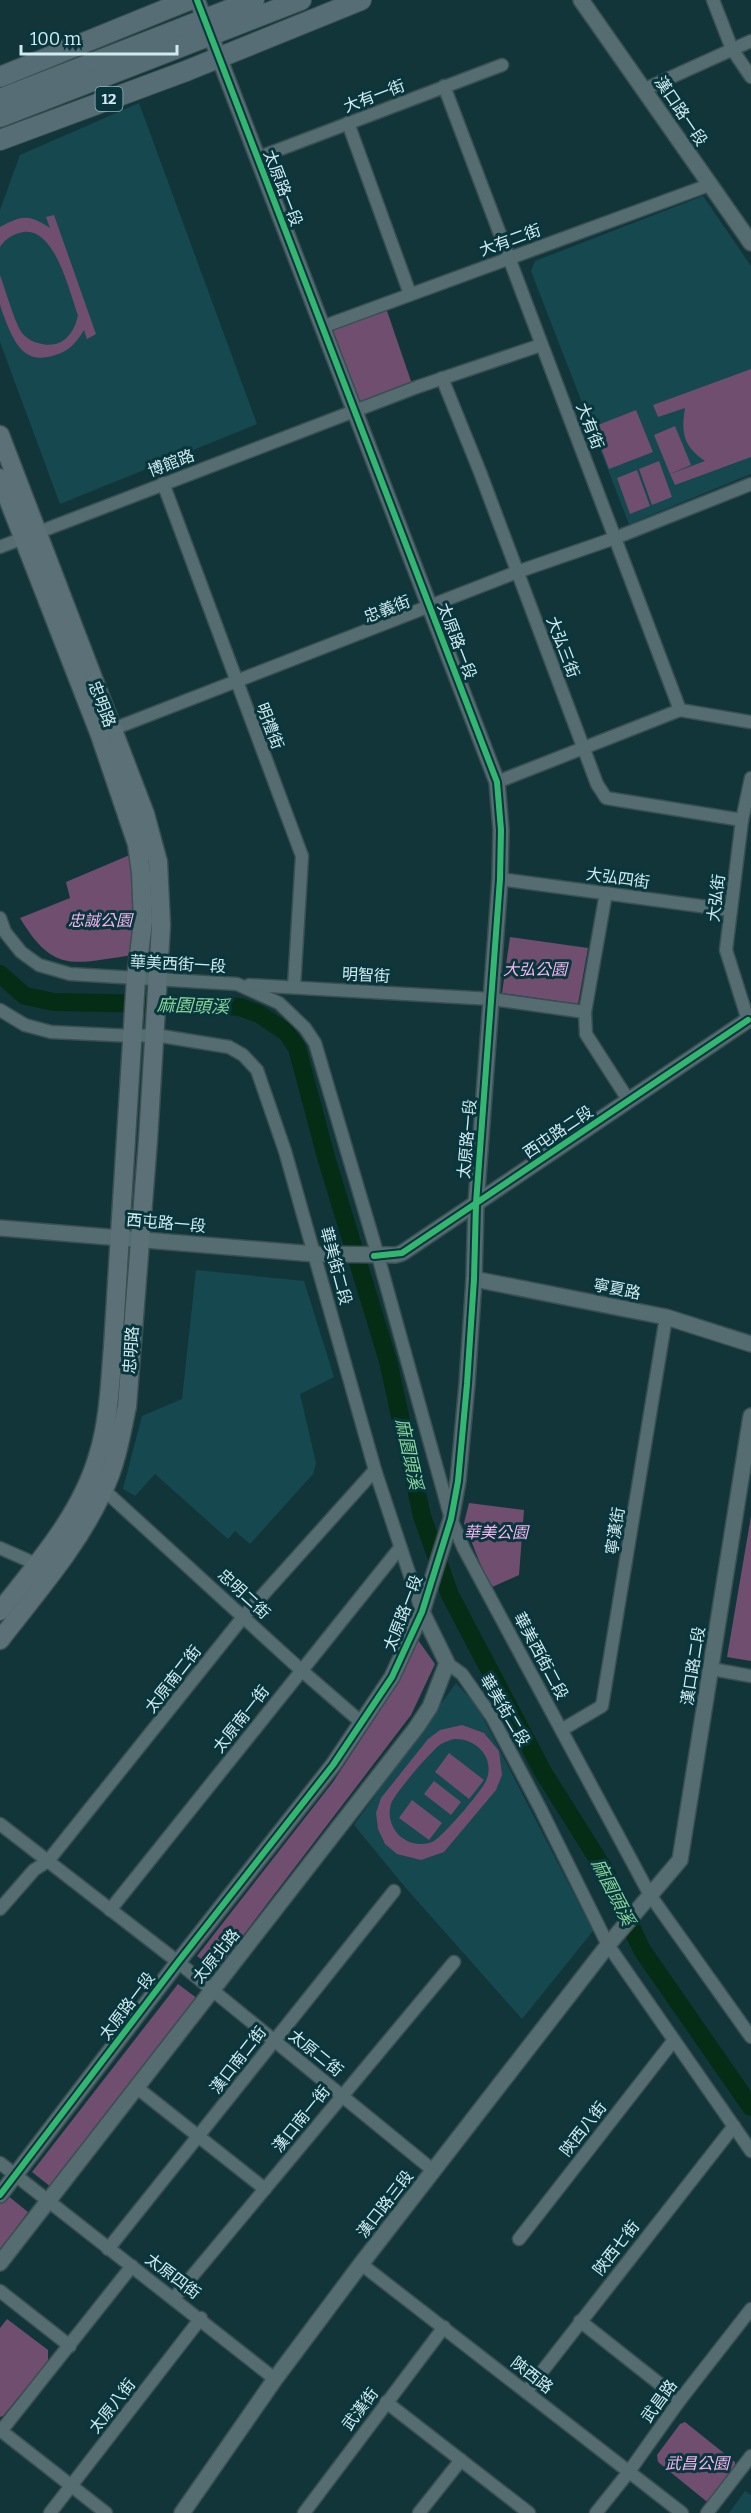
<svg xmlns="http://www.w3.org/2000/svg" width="751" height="2513" viewBox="0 0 751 2513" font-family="Bitter,'Noto Sans TC',serif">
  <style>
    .built { fill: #164850 }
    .green { fill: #6f4e70; fill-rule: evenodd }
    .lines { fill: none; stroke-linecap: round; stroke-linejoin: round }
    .river { stroke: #052d15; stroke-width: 18 }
    .minor-casing { stroke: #394f52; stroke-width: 15 }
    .tertiary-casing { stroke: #394f52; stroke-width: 18 }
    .secondary-casing { stroke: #394f52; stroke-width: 21 }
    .primary-casing { stroke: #394f52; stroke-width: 22 }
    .minor { stroke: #556c70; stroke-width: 12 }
    .tertiary { stroke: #556c70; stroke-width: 15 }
    .secondary { stroke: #5b7177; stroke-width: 18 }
    .primary { stroke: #566d75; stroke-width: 20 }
    .cycleway-casing { stroke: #09363d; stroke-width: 10 }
    .cycleway { stroke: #33b770; stroke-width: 6 }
    .labels { text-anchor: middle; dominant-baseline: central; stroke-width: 6; stroke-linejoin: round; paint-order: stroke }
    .shield { fill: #09363d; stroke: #94b5ba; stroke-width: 1.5 }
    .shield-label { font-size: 15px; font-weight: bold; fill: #cfebf0 }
    .street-label { font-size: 16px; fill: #cfebf0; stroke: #09363d }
    .park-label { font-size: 16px; font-style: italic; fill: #f9b4f2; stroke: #09363d }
    .water-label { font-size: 18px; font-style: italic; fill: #88d498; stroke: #09363d }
  </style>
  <rect width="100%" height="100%" fill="#12353a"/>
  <g class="built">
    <path d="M139 103 257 424 60 504 0 342V210L20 155Z"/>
    <path d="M703 196 751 266V474L629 524 531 271 535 261Z"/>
    <path d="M196 1270 304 1281 334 1377 300 1394 316 1463 313 1474 250 1544 235 1531 228 1539 155 1474 135 1496 123 1489 142 1416 182 1399Z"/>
    <path d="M456 1683 476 1704 593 1931 522 2019 405 1887 354 1825Z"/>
    <path d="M745 2491 751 2495V2513H729Z"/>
  </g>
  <g class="green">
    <path d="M54 215 96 334 87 339 84 330C75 345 67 353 48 357 23 362 14 341 6 322 4 316 1 310 0 304 0 294 0 285 0 275 6 291 14 321 22 333 26 338 33 342 38 343 61 350 74 335 78 315 69 291 55 227 23 232 13 234 5 239 0 247V227C22 215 29 214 50 228L46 217Z"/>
    <path d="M386 308 412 384 357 407 328 329Z"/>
    <path d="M751 369V457L675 485 670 474 705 461C683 446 681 432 685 408L658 417 653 405Z"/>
    <path d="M636 410 653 452 609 469 593 427Z"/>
    <path d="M675 426 691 465 670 474 654 435Z"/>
    <path d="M659 461 672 497 652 505 639 469Z"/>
    <path d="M637 470 650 506 630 514 617 478Z"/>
    <path d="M132 854 137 886 133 955C75 963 54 975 20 918L70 898 66 882Z"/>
    <path d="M510 937 588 948 578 1004 502 993Z"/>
    <path d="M469 1503 524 1510 519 1575 490 1588 464 1523Z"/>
    <path d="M751 1516V1661L727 1657Z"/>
    <path d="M418 1640 435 1664 411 1715 216 1971 197 1956 333 1782 379 1712Z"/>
    <path d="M462 1725 484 1733 499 1751 502 1775 496 1790 444 1852 421 1860 397 1854 385 1844 378 1829 376 1813 381 1798 428 1739 440 1730ZM454 1739C476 1738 496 1758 486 1781 481 1792 441 1839 432 1842 421 1846 410 1844 401 1837 392 1829 387 1816 391 1804 394 1794 431 1751 441 1744 445 1742 449 1740 454 1739Z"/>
    <path d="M449 1753 484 1780 469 1799 435 1772Z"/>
    <path d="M434 1781 461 1802 451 1815 424 1794Z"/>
    <path d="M412 1800 442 1823 429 1840 399 1818Z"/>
    <path d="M178 1984 198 1999 51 2187 32 2172Z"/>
    <path d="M7 2195 28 2212 0 2250V2203Z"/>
    <path d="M7 2319 48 2350V2361L3 2416 0 2417V2328Z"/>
    <path d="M685 2422 735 2462V2468L711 2500 706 2501 658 2462 657 2455 680 2424Z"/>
  </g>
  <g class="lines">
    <path class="river" d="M0 974 25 996 54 1002 216 1005 240 1007 259 1014 286 1032 297 1048 326 1157 388 1361 422 1516 450 1595 543 1772 604 1869 642 1950 751 2107"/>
    <defs>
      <g id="minor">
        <path d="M713 0 732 49 751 77"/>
        <path d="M444 86 680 710 751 722"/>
        <path d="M645 89 751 41"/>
        <path d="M348 123 410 294"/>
        <path d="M257 158 502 65"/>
        <path d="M322 327 709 185"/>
        <path d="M442 378 480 472 597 784 606 798 742 820"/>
        <path d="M163 483 302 856 294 987"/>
        <path d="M0 547 417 387 541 345"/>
        <path d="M108 731 517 572 615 538 751 484"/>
        <path d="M497 782 680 710"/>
        <path d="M500 879 730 910"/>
        <path d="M606 893 585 1012 586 1034 629 1101"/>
        <path d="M0 918 5 932 21 952 39 965 70 974 237 984 279 1003 305 1028 315 1043 378 1256 451 1519 464 1549 650 1895 751 2037"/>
        <path d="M249 985 492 999 585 1012"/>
        <path d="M0 1010 25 1025 51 1032 133 1036 155 1035 229 1047 243 1055 257 1070 285 1151 375 1470 422 1612"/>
        <path d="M748 1020 726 950 742 820 751 778"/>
        <path d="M104 1490 301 1670 361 1722"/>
        <path d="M0 1548 43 1567"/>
        <path d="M447 1663 462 1674 492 1717 540 1808 608 1945 751 2151"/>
        <path d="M712 1669 751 1676"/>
        <path d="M563 1729 602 1706 666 1317"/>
        <path d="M0 1824 178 1962 434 2171"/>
        <path d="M0 1909 34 1870 48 1861 244 1616 375 1470"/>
        <path d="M110 1910 399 1549"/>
        <path d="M136 2087 265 2189"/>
        <path d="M0 2163 275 2379"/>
        <path d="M519 2239 674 2040"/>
        <path d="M108 2249 394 1891"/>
        <path d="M361 2264 682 2513"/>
        <path d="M0 2291 70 2346"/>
        <path d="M174 2298 454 1962"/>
        <path d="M580 2321 680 2400"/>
        <path d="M526 2392 734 2126"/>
        <path d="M386 2402 529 2513"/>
        <path d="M0 2430 106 2513"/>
        <path d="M1 2431 132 2266"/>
        <path d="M50 2513 201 2318"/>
        <path d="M304 2513 444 2327"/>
        <path d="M419 2513 461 2460"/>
        <path d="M596 2513 628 2473 680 2400 751 2309"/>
        <path d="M707 2513 751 2456"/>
      </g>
      <g id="tertiary">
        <path d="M581 0 751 243"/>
        <path d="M0 1228 314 1254 396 1255 402 1253 751 1018"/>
        <path d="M474 1279 666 1317 751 1344"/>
        <path d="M0 2195 178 1962 333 1765 392 1677 422 1612 451 1519 458 1481 467 1384 474 1279 476 1204 500 879 501 830 497 782 197 0"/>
        <path d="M0 2263 416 1728 430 1707 447 1663 422 1612"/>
        <path d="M182 2513 275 2379 361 2264 608 1945 680 1860 751 1416"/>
      </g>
      <g id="secondary">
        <path d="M0 435 145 814 158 862 161 925 148 1140 127 1406C121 1435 116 1465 103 1491 78 1546 36 1593 0 1640"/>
        <path d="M0 478 100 735 137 844 141 873 143 922 136 978 113 1347C110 1383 109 1421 98 1456 81 1515 37 1564 0 1611"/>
      </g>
      <g id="primary">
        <path d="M0 77 189 0"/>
        <path d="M0 99 254 0"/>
        <path d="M0 117 301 0"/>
        <path d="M0 140 186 71 361 0"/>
      </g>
    </defs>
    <use href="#minor" class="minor-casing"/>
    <use href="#tertiary" class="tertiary-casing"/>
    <use href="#secondary" class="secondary-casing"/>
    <use href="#primary" class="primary-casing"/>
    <use href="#minor" class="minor"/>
    <use href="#tertiary" class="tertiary"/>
    <use href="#secondary" class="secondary"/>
    <use href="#primary" class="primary"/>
    <defs>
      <g id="cycleway">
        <path d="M374 1256 402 1253 748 1020"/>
        <path d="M0 2195 178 1962 333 1765 392 1677 422 1612 451 1519 458 1481 467 1384 474 1279 476 1204 500 879 501 830 497 782 197 0"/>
      </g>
    </defs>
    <use href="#cycleway" class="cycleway-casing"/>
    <use href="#cycleway" class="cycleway"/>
  </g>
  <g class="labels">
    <rect class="shield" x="95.5" y="87" width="27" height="24" rx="4.5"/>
    <g class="shield-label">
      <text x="109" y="99">12</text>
    </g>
    <g class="street-label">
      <text transform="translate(374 96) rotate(-21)">大有一街</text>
      <text transform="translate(681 111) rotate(56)">漢口路一段</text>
      <text transform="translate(283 188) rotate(69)">太原路一段</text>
      <text transform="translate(510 240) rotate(-20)">大有二街</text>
      <text transform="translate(590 426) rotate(69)">大有街</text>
      <text transform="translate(171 463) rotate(-21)">博館路</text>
      <text transform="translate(387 609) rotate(-21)">忠義街</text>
      <text transform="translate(457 641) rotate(69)">太原路一段</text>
      <text transform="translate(563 647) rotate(69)">大弘三街</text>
      <text transform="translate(102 704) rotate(69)">忠明路</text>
      <text transform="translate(270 726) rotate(69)">明禮街</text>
      <text transform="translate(618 878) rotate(8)">大弘四街</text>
      <text transform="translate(716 898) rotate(-83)">大弘街</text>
      <text transform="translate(178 964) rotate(3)">華美西街一段</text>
      <text transform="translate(366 975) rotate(3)">明智街</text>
      <text transform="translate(558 1132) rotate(-34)">西屯路二段</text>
      <text transform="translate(467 1139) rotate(-85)">太原路一段</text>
      <text transform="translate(166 1223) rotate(5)">西屯路一段</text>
      <text transform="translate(336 1266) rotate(75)">華美街二段</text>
      <text transform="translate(617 1289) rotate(11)">寧夏路</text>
      <text transform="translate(131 1350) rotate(-86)">忠明路</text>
      <text transform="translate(615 1531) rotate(-81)">寧漢街</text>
      <text transform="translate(244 1594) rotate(43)">忠明二街</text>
      <text transform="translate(403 1613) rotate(-69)">太原路一段</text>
      <text transform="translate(541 1656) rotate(62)">華美西街二段</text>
      <text transform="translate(693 1666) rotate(-81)">漢口路二段</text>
      <text transform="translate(173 1679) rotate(-52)">太原南二街</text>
      <text transform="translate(505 1710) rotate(59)">華美街二段</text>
      <text transform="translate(241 1719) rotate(-52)">太原南一街</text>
      <text transform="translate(216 1956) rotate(-51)">太原北路</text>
      <text transform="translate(127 2006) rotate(-53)">太原路一段</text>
      <text transform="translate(316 2053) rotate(39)">太原二街</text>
      <text transform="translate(238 2060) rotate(-52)">漢口南二街</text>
      <text transform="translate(301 2119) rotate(-51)">漢口南一街</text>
      <text transform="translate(583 2129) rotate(-52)">陝西八街</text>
      <text transform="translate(385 2204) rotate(-52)">漢口路三段</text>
      <text transform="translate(616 2248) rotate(-52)">陜西七街</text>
      <text transform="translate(173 2276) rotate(37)">太原四街</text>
      <text transform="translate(532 2375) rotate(38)">陝西路</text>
      <text transform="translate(659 2401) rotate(-54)">武昌路</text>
      <text transform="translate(112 2406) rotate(-52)">太原八街</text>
      <text transform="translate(360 2409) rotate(-53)">武漢街</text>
    </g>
    <g class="park-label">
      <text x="100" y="920">忠誠公園</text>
      <text x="535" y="969">大弘公園</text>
      <text x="496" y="1532">華美公園</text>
      <text x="697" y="2463">武昌公園</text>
    </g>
    <g class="water-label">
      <text transform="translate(193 1006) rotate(2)">麻園頭溪</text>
      <text transform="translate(409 1454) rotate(78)">麻園頭溪</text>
      <text transform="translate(613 1892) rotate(63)">麻園頭溪</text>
    </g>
  </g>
  <path d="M21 45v9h156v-9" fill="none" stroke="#cfebf0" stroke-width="3"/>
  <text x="30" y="45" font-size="18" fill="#cfebf0" stroke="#09363d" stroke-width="4.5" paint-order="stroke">100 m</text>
</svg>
